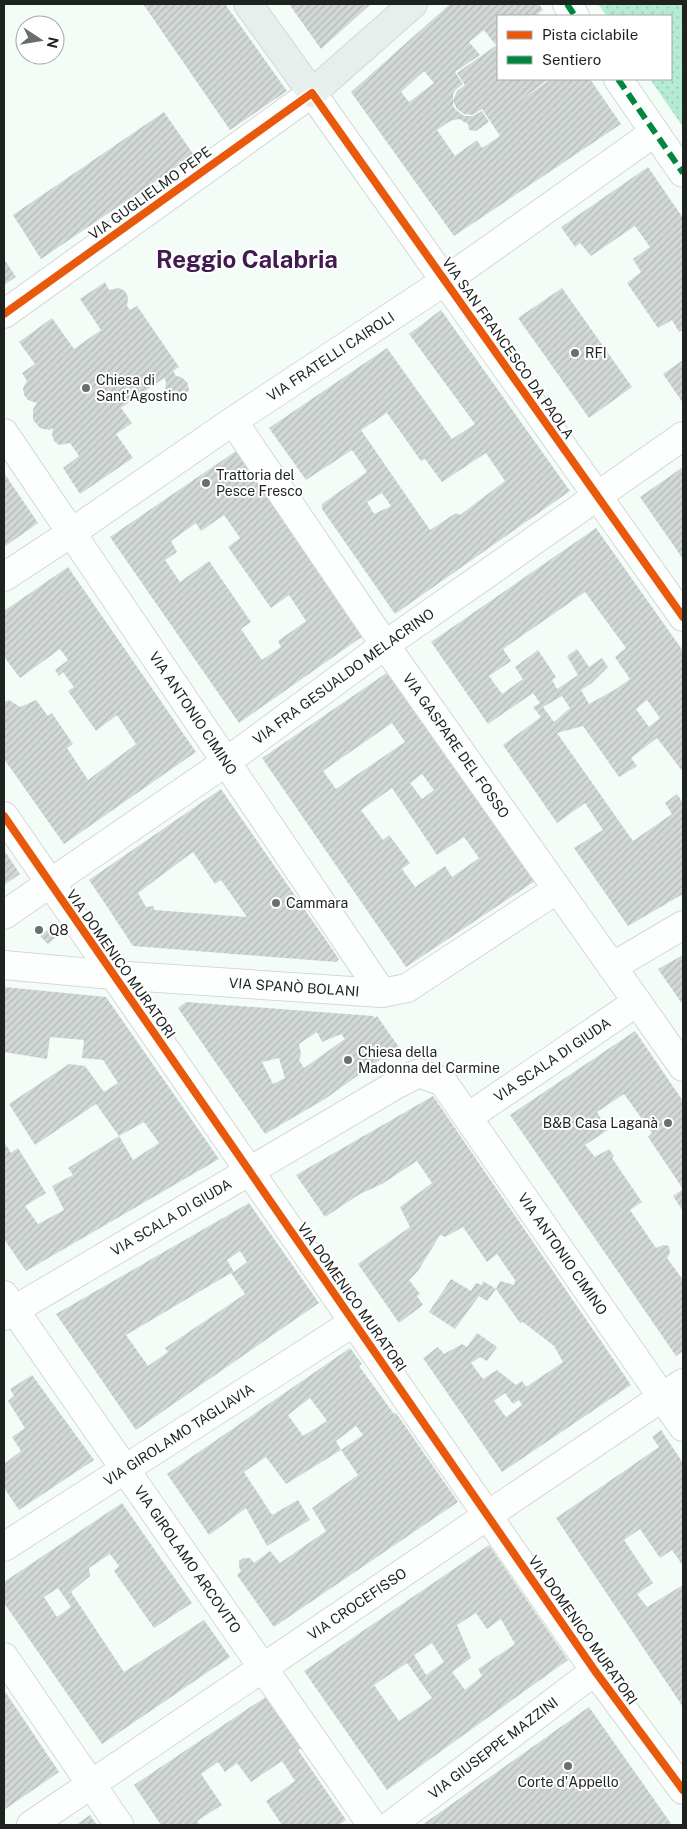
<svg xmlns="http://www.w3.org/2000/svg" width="687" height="1829" viewBox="0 0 687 1829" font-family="'Public Sans',sans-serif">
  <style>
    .park { fill: url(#park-dots) }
    .building { fill: url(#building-hatch); fill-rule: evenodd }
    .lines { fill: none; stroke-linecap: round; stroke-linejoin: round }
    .street-casing { stroke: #d3d9d6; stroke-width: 30 }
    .primary-casing { stroke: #d2d7d4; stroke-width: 30 }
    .street { stroke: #fdfffe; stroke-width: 28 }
    .primary { stroke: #e7efec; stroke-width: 28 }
    .quiet { stroke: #00873e; stroke-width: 6; stroke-dasharray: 12 6; stroke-linecap: butt }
    .cycleway-casing { stroke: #fff; stroke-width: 11 }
    .cycleway { stroke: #e8590c; stroke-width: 8 }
    .poi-dot { fill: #696f6c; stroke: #fff; stroke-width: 2 }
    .labels { text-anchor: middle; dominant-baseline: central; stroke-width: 4; stroke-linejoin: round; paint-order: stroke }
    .street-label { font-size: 14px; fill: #1e2320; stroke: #fff }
    .poi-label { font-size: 14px; fill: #1e2320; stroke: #fff; text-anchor: start }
    .town-label { font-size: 24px; font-weight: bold; fill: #411a4f; stroke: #fff }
  </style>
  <defs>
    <pattern id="park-dots" width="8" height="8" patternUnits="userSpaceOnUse" patternTransform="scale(1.25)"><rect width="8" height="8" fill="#b4ebd4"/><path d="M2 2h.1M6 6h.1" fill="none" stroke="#9ac9b6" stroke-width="1.8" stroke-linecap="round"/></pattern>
    <pattern id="building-hatch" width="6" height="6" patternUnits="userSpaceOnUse" patternTransform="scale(1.25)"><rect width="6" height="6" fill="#d2d8d5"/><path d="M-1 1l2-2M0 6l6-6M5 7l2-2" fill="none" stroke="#b4b9b7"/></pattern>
  </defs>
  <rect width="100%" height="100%" fill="#f4fcf8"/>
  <path class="park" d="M598 4H683V127L650 79H671V16H607Z"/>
  <g class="building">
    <path d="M143 4H225L287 91 230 130Z"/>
    <path d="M289 4H371L321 49Z"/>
    <path d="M450 4H539L543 10 535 16H498V42L495 44 484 30 469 42 480 55 455 72 463 84 455 90 453 95V106L456 110 464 116H473L482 111 489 122 476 131 469 130 468 124 459 119 450 121 437 130 455 156 477 140 482 148 500 136 482 109 473 115 464 114 457 109 453 101 457 91 465 85 457 73 498 44V79H549L514 105 551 79H590L621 124 454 236 351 92ZM424 71 434 83 409 102 401 92Z"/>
    <path d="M164 112 194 155 41 259 13 215Z"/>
    <path d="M648 167 683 218V330L679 332 672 320 658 328 627 283 641 272 633 259 650 247 635 226 591 256 580 243 575 247 561 227Z"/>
    <path d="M4 259 16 277 4 285Z"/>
    <path d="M105 282 109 290 119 288 125 291 128 297 127 306 130 310 137 306 179 367 173 371 176 376 181 377 187 382 189 390 182 399 174 400 170 399 165 391 166 382 164 378 121 408 132 423 116 434 133 458 80 494 63 468 79 456 70 443 59 445 54 441 52 435 53 428 49 430 40 428 33 420V409L37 403 28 400 24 395 23 388 27 381 22 373 35 364 19 342 52 318 74 349 101 330 80 299Z"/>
    <path d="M562 288 632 387 589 418 518 318Z"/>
    <path d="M441 310 570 491 395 614 322 509V504L367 472 352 450 306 480 269 428 387 348 452 439 475 424 409 334ZM387 413 421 461 425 459 442 482 486 453 505 481 460 515 456 513 430 530 361 430ZM382 493 391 506 374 514 367 502Z"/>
    <path d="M683 360V403L663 374Z"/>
    <path d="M239 449 366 634 239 723 110 537ZM224 515 240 538 228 547 271 608 289 595 306 621 278 641 281 647 262 660 241 629 251 622 209 561 180 582 165 560 177 552 171 541 196 523 201 531Z"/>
    <path d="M683 467V559L640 497Z"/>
    <path d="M4 473 38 523 4 547Z"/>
    <path d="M596 528 683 651V772L657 738 631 758 637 766 619 777 583 726 557 733 633 841 672 814 665 803 677 794 683 803V894L628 926 574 848 603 830 585 803 557 823 503 745 541 717 533 707 540 703 533 693 488 724 431 642ZM585 592 626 648 615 657 630 679 616 689 589 704 581 690 592 683 608 667 602 658 589 667 577 649 567 656 578 675 557 689 552 680 556 677 538 650 515 667 523 679 502 694 489 676 511 661 503 649ZM562 696 570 708 554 722 543 707ZM647 700 660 718 649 727 636 709Z"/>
    <path d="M68 567 196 752 64 844 4 759V702L9 700 20 707 36 700 48 716 52 713 73 744 67 748 88 780 136 744 117 715 96 731 68 691 74 687 63 672 59 676 55 670 68 660 60 649 20 678 5 658 4 659V611Z"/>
    <path d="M391 670 535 881 406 967 262 758ZM392 723 405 742 336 789 323 771ZM422 774 434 790 422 799 410 783ZM392 788 437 855 464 837 479 858 452 877 445 866 415 887 402 869 410 863 389 835 383 840 361 810Z"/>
    <path d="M221 789 339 959 336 962 133 946 108 908 89 880ZM193 852 215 884 221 880 247 917 154 910V906L146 907 138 893Z"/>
    <path d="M4 850 20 874 4 885Z"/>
    <path d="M51 927 58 935 48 944 40 936Z"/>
    <path d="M683 955V1005L658 969Z"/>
    <path d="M4 987 106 997 219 1159 26 1271 4 1239V1142L11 1153 18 1148 46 1193 25 1206 38 1224 64 1210 52 1186 73 1175 68 1168 119 1136 96 1104 35 1145 9 1104 69 1064 85 1066 104 1092 118 1083 103 1060 82 1058 84 1040 50 1037 47 1059 4 1052ZM144 1122 159 1143 133 1160 119 1136Z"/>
    <path d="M186 1002 373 1016 375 1018 377 1016 403 1053 396 1057 392 1051 325 1099 265 1134 178 1008ZM317 1032 322 1042 341 1034 345 1039 304 1068 299 1060 301 1054 299 1044ZM279 1058 285 1078 273 1084 262 1062Z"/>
    <path d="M635 1031 683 1101V1211L673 1196 683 1189 648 1137 652 1133 624 1094 597 1112 608 1130 585 1145 595 1157 609 1149 614 1156 612 1158 642 1202 630 1210 656 1248 663 1245 669 1246 670 1253 667 1258 683 1280V1351L676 1356 510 1115Z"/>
    <path d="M433 1096 631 1385 502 1472 423 1358 438 1347 444 1354 462 1344 467 1347 477 1333 497 1347 487 1361 480 1357 471 1363 483 1379 497 1370 516 1385 522 1381 526 1387 563 1362 554 1346 523 1322 520 1323 496 1289 500 1281 514 1285 515 1280 497 1254 487 1262 463 1227 445 1237 440 1235 418 1271 409 1280 420 1294 417 1296 423 1305 399 1323 358 1264 410 1227 400 1207 432 1183 417 1161 382 1184 360 1194 325 1217 296 1175ZM505 1393 513 1404 519 1400 522 1405 506 1417 494 1401Z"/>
    <path d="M249 1203 319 1303 136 1430 56 1314ZM240 1251 247 1262 234 1272 227 1260ZM231 1273 245 1294 165 1348 168 1352 148 1366 126 1335Z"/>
    <path d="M451 1279 471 1291 476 1283 482 1285 483 1281 496 1289 487 1301 479 1296 455 1329 429 1312Z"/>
    <path d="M350 1348 362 1364 359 1366 394 1414 396 1413 458 1502 274 1627 237 1575 241 1571 239 1567V1561L243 1558H250L254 1563 270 1551 280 1563 326 1531 312 1508 358 1475 341 1450 363 1435 356 1426 336 1441 341 1450 286 1484 266 1457 244 1472 272 1515 298 1500 310 1520 267 1546 246 1508 209 1535 167 1474ZM310 1398 327 1421 303 1436 288 1415Z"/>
    <path d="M32 1375 94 1460 19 1510 4 1488V1464L21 1451 12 1437 25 1428 8 1401 14 1396 10 1389Z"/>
    <path d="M661 1430 683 1463V1566L672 1550 660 1558 640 1529 624 1540 653 1583 637 1594 647 1607 683 1585V1707L556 1518 659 1447 652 1437Z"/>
    <path d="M122 1503 192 1603 154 1628 114 1571 119 1566 110 1554 89 1568 90 1576 71 1592 124 1672 204 1620 230 1657 102 1744 4 1603V1582ZM58 1588 71 1607 57 1617 44 1597Z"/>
    <path d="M489 1545 568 1660 387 1790 304 1671ZM476 1613 487 1629 501 1619 515 1644 478 1669 482 1676 465 1690 452 1672 471 1658 457 1625ZM432 1643 444 1662 426 1675 414 1655ZM407 1663 432 1698 399 1721 374 1685Z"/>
    <path d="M4 1690 59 1772 4 1810Z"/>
    <path d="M267 1696 302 1748 298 1750 346 1820 339 1825H282L266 1801 295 1781 282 1761 251 1782 237 1763 225 1772 218 1762 201 1774 222 1805 197 1821 200 1825H161L134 1785Z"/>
    <path d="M589 1707 672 1825H422Z"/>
    <path d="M90 1815 97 1825H76Z"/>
  </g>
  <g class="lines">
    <defs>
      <g id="street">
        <path d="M567 4 575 16"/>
        <path d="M618 79 683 173"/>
        <path d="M4 314 312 93 683 617"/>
        <path id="s1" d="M233 421 385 645 683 1067"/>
        <path id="s2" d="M4 433 382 993"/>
        <path id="s3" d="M4 577 71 533 233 421 445 281 655 132"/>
        <path d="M4 816 595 1671 683 1790"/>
        <path id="s4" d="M4 915 226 762 385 645 683 436"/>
        <path id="s5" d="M4 965 113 975 382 993 407 988 556 890"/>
        <path d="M612 967 683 925"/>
        <path id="s6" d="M468 1117 637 1002"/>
        <path id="s7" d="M4 1295 372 1825"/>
        <path id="s8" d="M4 1316 397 1084 419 1073 443 1082 683 1427"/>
        <path id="s9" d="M4 1547 354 1322"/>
        <path d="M4 1657 119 1825"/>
        <path id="s10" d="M31 1825 683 1383"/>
        <path id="s11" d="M391 1825 595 1671"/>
      </g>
      <path id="primary" d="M248 4 312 93 413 4"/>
    </defs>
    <use href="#street" class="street-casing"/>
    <use href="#primary" class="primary-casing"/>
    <use href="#street" class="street"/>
    <use href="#primary" class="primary"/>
    <g class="quiet">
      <path d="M567 4 575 16"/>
      <path d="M618 79 683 173"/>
    </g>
    <defs>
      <g id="cycleway">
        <path d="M4 314 312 93 683 617"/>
        <path d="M4 816 595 1671 683 1790"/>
      </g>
    </defs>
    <use href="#cycleway" class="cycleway-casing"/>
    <use href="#cycleway" class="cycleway"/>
  </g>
  <g class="poi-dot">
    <circle cx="575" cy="353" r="5"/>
    <circle cx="86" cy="388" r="5"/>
    <circle cx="206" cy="483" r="5"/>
    <circle cx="276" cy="903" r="5"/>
    <circle cx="39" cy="930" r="5"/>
    <circle cx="348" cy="1060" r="5"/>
    <circle cx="668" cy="1123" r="5"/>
    <circle cx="568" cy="1766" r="5"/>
  </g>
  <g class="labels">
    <g class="street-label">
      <text transform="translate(150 193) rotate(-36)">VIA GUGLIELMO PEPE</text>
      <text transform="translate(508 348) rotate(55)">VIA SAN FRANCESCO DA PAOLA</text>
      <text stroke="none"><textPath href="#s3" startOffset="394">VIA FRATELLI CAIROLI</textPath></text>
      <text stroke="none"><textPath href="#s4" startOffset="415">VIA FRA GESUALDO MELACRINO</textPath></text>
      <text stroke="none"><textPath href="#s2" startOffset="338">VIA ANTONIO CIMINO</textPath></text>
      <text stroke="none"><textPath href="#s1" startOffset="394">VIA GASPARE DEL FOSSO</textPath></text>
      <text transform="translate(121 964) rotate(55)">VIA DOMENICO MURATORI</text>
      <text stroke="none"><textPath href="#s5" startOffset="291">VIA SPANÒ BOLANI</textPath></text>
      <text stroke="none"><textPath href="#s6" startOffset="102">VIA SCALA DI GIUDA</textPath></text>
      <text stroke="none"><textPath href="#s8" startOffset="194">VIA SCALA DI GIUDA</textPath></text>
      <text stroke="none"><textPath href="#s8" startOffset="716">VIA ANTONIO CIMINO</textPath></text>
      <text transform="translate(352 1297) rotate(55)">VIA DOMENICO MURATORI</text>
      <text stroke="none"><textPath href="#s9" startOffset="208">VIA GIROLAMO TAGLIAVIA</textPath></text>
      <text stroke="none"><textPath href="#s7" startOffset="322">VIA GIROLAMO ARCOVITO</textPath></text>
      <text stroke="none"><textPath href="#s10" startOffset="394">VIA CROCEFISSO</textPath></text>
      <text transform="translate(583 1630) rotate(55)">VIA DOMENICO MURATORI</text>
      <text stroke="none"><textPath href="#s11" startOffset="128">VIA GIUSEPPE MAZZINI</textPath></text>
    </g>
    <g class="poi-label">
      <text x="585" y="353">RFI</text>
      <text x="96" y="380">Chiesa di<tspan x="96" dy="16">Sant'Agostino</tspan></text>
      <text x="216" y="475">Trattoria del<tspan x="216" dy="16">Pesce Fresco</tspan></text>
      <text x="286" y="903">Cammara</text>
      <text x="49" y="930">Q8</text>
      <text x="358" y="1052">Chiesa della<tspan x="358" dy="16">Madonna del Carmine</tspan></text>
      <text x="658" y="1123" text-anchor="end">B&amp;B Casa Laganà</text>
      <text x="568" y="1782" text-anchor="middle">Corte d'Appello</text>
    </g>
    <g class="town-label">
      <text x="247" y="259">Reggio Calabria</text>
    </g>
  </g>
  <rect width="687" height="1829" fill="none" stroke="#1e2320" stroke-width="10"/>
  <rect x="497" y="15" width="175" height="65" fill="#ffffff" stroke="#a5a7a6"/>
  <rect x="507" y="31" width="25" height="8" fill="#e8590c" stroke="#a5a7a6"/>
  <text x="542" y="40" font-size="15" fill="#1e2320">Pista ciclabile</text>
  <rect x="507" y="56" width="25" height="8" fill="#00873e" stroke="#a5a7a6"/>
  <text x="542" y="65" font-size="15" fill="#1e2320">Sentiero</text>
  <g transform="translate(40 40) rotate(102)"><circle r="24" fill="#ffffff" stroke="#a5a7a6"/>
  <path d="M0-4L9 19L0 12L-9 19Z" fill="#696f6c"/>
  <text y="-8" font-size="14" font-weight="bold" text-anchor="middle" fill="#1e2320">N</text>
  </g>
</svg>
